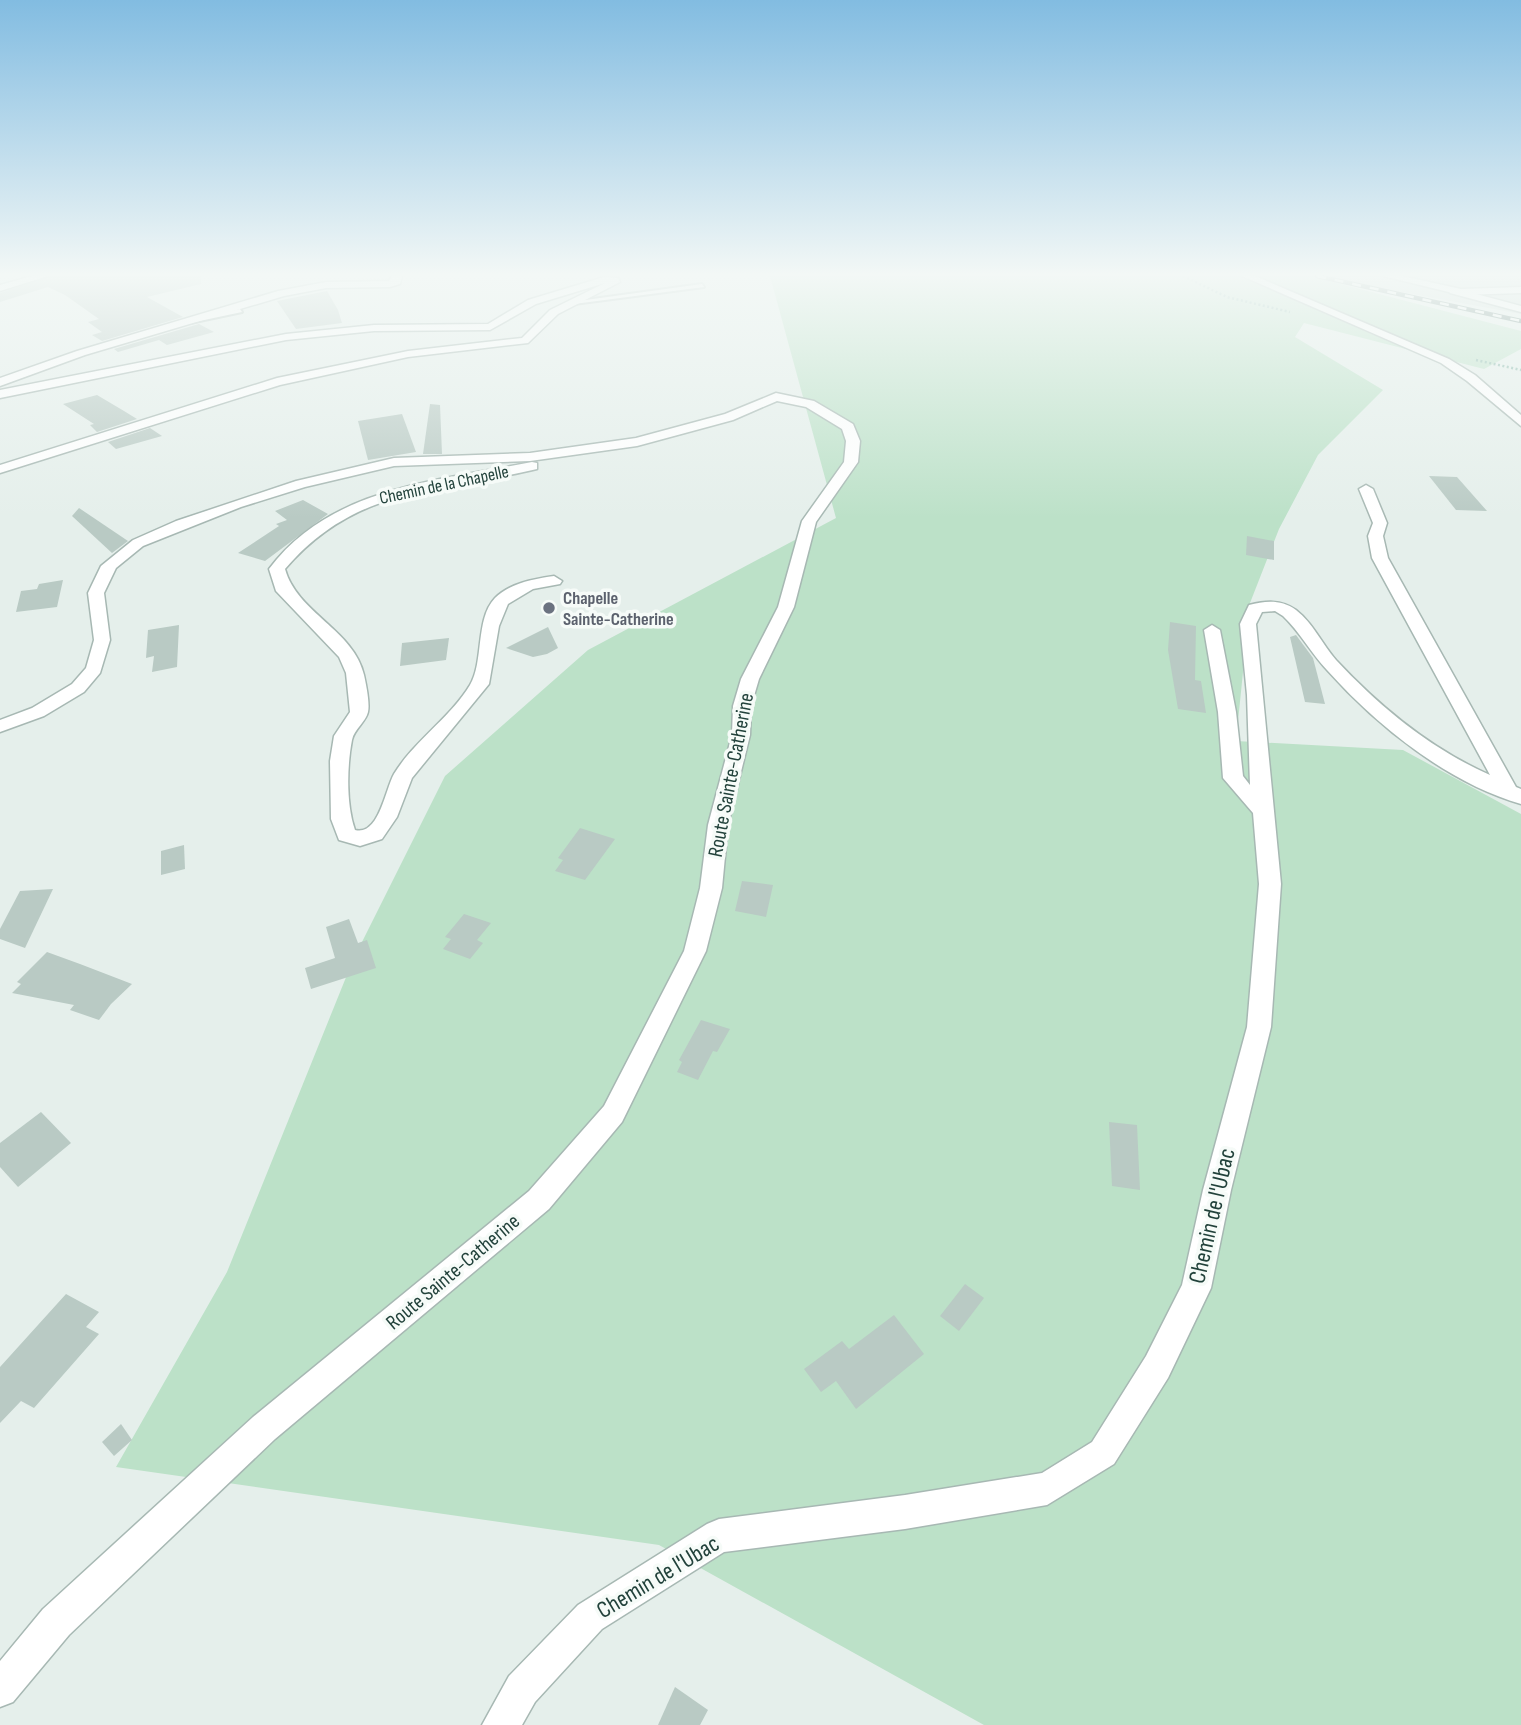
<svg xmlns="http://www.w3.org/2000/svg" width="1521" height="1725" viewBox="0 0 1521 1725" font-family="'Sofia Sans Condensed',sans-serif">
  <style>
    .built { fill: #d2dfda }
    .green { fill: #bce1c8 }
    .building { fill: #b9cac4 }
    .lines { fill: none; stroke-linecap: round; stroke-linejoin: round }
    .service-casing { stroke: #a7b8b3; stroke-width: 4 }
    .minor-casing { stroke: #a7b8b3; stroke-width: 3 }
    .tertiary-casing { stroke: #a7b8b3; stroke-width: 3 }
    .path { stroke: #83b4a7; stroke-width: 2.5; stroke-dasharray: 2 2.5; stroke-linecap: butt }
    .service { fill: #fff; fill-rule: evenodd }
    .minor { fill: #fff; fill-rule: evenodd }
    .tertiary { fill: #fff; fill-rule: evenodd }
    .rail-casing { stroke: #5d7d76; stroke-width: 4.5 }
    .rail { stroke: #f6fbf8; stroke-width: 2.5; stroke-dasharray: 9; stroke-linecap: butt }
    .worship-dot { fill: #6b7280; stroke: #f6fbf8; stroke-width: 2.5 }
    .labels { text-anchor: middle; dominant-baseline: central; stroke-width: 7; stroke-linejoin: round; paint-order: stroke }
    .far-street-label { font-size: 18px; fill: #22423b; stroke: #f6fbf8 }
    .far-worship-label { font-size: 18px; font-weight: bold; fill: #5b616d; stroke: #f6fbf8; text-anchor: start }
    .street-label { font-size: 21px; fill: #22423b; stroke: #f6fbf8 }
    .near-street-label { font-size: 24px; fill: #22423b; stroke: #f6fbf8 }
  </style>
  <rect width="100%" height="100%" fill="#e5efeb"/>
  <path class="built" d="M1316 276H1521V314L1407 293Z"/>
  <path class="green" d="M770 276H1310L1521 331V349L1484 369 1304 323 1295 337 1383 390 1318 455 1279 529 1250 603 1236 741 1403 750 1521 814V1725H984L659 1545 116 1467 227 1272 353 960 445 776 588 650 836 518Z"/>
  <g class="building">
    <path d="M51 276H201V284L147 297 183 317 102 341 92 335 102 332 88 322 99 319 65 295 48 287 0 302V293Z"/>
    <path d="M327 291 338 310 342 323 296 329 277 301Z"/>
    <path d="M199 324 214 332 167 345 159 340 118 352 114 349Z"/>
    <path d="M97 395 124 411 137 419 97 432 90 425 94 424 63 404Z"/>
    <path d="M430 404 440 405 442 454H423Z"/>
    <path d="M402 414 416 452 368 460 358 421Z"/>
    <path d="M150 428 162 436 116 449 108 442Z"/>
    <path d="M1429 476 1457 477 1487 511 1456 510Z"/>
    <path d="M303 500 328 514 265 561 238 553 279 526 276 524 287 520 275 511Z"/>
    <path d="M79 508 128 541 112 553 72 516Z"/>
    <path d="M1247 536 1274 541V560L1246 555Z"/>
    <path d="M63 580 57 607 16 612 21 591 37 589 39 584Z"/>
    <path d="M1170 622 1196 626 1195 680 1201 681 1206 713 1178 709 1168 650Z"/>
    <path d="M179 625 177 667 152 672 154 656 146 658 148 630Z"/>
    <path d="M548 627 558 648 547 654 533 657 506 648Z"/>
    <path d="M1296 635 1313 658 1325 704 1305 702 1290 637Z"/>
    <path d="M449 638 446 660 400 666 402 643Z"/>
    <path d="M580 828 615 839 585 880 555 871 563 860 558 858Z"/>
    <path d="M184 845 185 869 161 875V851Z"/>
    <path d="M742 881 773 885 766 917 735 911Z"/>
    <path d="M53 889 25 948 0 939V929L20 891Z"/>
    <path d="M464 914 491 923 477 940 483 943 470 959 443 949 451 939 445 937Z"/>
    <path d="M349 919 358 943 367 940 376 968 311 989 305 968 335 958 326 927Z"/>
    <path d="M47 952 80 964 132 984 111 1004 99 1020 70 1010 74 1005 12 993 21 984 17 982Z"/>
    <path d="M701 1020 730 1029 717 1052 713 1051 698 1080 677 1072 682 1062 679 1060Z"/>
    <path d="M41 1112 71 1143 18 1187 0 1167V1143Z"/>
    <path d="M1109 1122 1137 1125 1140 1190 1112 1186Z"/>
    <path d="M965 1284 984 1298 959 1331 940 1316Z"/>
    <path d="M66 1294 99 1312 86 1327 99 1334 34 1408 21 1401 0 1423V1367Z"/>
    <path d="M894 1315 924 1354 856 1409 836 1381 821 1392 804 1369 842 1341 849 1349Z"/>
    <path d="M121 1424 132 1440 114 1456 102 1442Z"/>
    <path d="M675 1687 708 1710 700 1725H658Z"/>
  </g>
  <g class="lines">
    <defs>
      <g id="service">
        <path d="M702 284 704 287 574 304 571 302Z"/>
        <path d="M240 309 242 312 190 323 186 321Z"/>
      </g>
      <g id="minor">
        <path d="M32 276H48L0 291V285Z"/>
        <path d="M392 276H402L400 284 390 287 326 288 284 296 85 355 0 386V378L77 351 278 291 326 282 389 281Z"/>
        <path d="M1242 276H1255L1449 359 1475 375 1521 415V426L1467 381 1441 363Z"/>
        <path d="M604 277 618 278 620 282 558 314 528 343 408 357 280 385 0 473V465L277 378 408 351 522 338 550 310 605 283 536 304 490 330 374 331 286 340 0 398V390L286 334 374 325 488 324 528 300Z"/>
        <path d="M1454 288 1521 306V312L1450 293 1449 291Z"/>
        <path d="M776 393 814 401 853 424 860 441 858 462 816 522 794 607 759 679 751 706 750 735 728 825 722 888 706 951 622 1122 549 1209 275 1439 69 1635 13 1702 0 1707V1661L43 1609 253 1417 529 1191 604 1106 684 951 700 888 708 825 732 735 733 706 741 679 778 607 802 521 844 462 846 441 842 429 806 407 777 401 733 420 637 446 530 461 394 466 305 487 241 507 143 546 116 568 104 593 110 640 100 673 84 692 44 716 0 732V720L32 708 72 684 86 668 94 640 88 593 101 566 133 540 176 521 296 481 394 458 530 453 636 438 725 414Z"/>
        <path d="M532 462 537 463V469C438 493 357 485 285 569 297 613 354 630 364 675 366 684 370 703 368 712 366 722 354 729 352 740 347 766 346 804 355 830 379 836 385 790 394 774 414 741 450 718 470 685 484 662 475 619 495 598 510 583 534 579 554 576L562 581 560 584 533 589 508 604 499 626 489 684 412 778 397 817 382 839 360 846 339 840 331 819 330 761 334 736 350 712 346 673 339 657 276 591 269 569C331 486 439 481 532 462Z"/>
        <path d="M1366 485 1373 489 1387 523 1383 536 1388 558 1516 787 1521 789V804C1448 783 1377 726 1327 670 1311 653 1300 632 1283 616L1275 611 1262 612 1256 624 1281 884 1271 1027 1231 1190 1211 1288 1168 1378 1114 1464 1047 1505 905 1529 724 1552 602 1629 535 1702 522 1725H482L509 1676 578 1605 707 1524 719 1519 905 1495 1042 1473 1092 1442 1146 1356 1182 1285 1203 1190 1247 1027 1259 884 1253 813 1223 778 1218 712 1204 630 1212 625 1220 630 1236 712 1243 776 1250 785 1247 695 1240 624 1249 605C1265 601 1281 599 1296 610 1313 623 1322 644 1336 660 1381 708 1431 749 1490 775L1372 558 1368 536 1373 523 1359 489Z"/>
      </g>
      <path id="tertiary" d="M1383 276H1402L1461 289 1521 287V293L1461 295Z"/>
    </defs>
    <use href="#service" class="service-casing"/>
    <use href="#minor" class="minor-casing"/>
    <use href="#tertiary" class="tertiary-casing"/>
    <g class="path">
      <path d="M1183 276 1227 297 1290 312"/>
      <path d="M1476 360 1521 370"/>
    </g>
    <use href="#service" class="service"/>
    <use href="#minor" class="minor"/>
    <use href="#tertiary" class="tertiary"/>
    <defs>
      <path id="rail" d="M1317 276 1521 321"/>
    </defs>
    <use href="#rail" class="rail-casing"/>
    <use href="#rail" class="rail"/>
  </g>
  <linearGradient id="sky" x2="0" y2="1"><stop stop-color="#82bce1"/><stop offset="0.53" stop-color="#f3f8f6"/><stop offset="1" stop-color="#f3f8f6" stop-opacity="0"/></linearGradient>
  <rect width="1521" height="518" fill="url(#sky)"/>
  <circle class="worship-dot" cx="549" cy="608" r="7"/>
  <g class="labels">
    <g class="far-street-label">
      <text transform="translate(444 485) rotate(-12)">Chemin de la Chapelle</text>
    </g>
    <g class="far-worship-label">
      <text x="563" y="598">Chapelle<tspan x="563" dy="21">Sainte-Catherine</tspan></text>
    </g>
    <g class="street-label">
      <text transform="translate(731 775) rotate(-79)">Route Sainte-Catherine</text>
      <text transform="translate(453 1272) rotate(-40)">Route Sainte-Catherine</text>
    </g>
    <g class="near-street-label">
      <text transform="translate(1212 1216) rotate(-77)">Chemin de l'Ubac</text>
      <text transform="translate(658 1577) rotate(-31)">Chemin de l'Ubac</text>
    </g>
  </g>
</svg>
